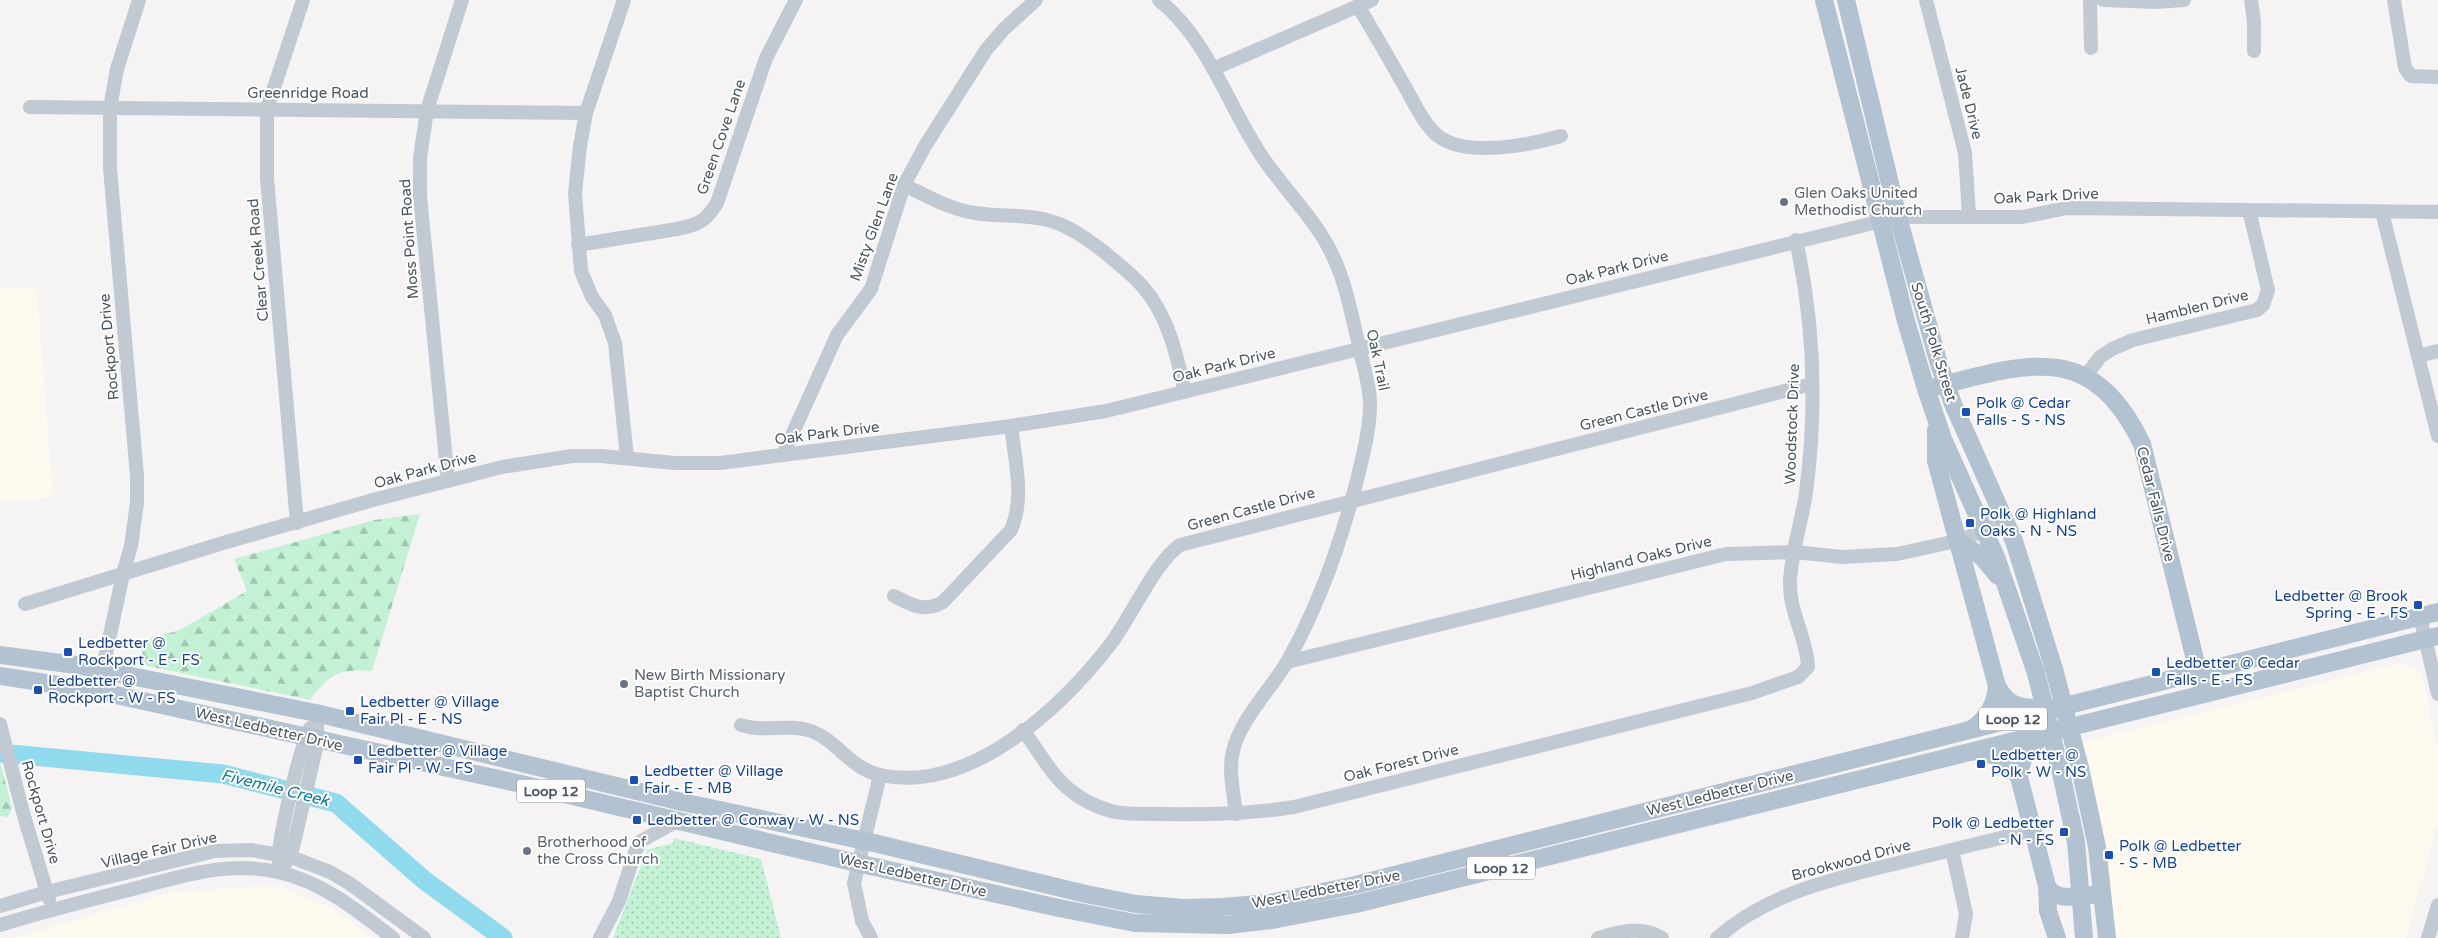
<svg xmlns="http://www.w3.org/2000/svg" width="2438" height="938" viewBox="0 0 2438 938" font-family="'Varela Round',sans-serif">
  <style>
    .commercial { fill: #fdf9ef }
    .forest { fill: url(#forest-firs) }
    .park { fill: url(#park-dots) }
    .lines { fill: none; stroke-linecap: round; stroke-linejoin: round }
    .river { stroke: #90daee; stroke-width: 19 }
    .minor { stroke: #c1cad2; stroke-width: 14 }
    .major { stroke: #b3c2d1; stroke-width: 18 }
    .major-bridge { stroke: #b3c2d1; stroke-width: 18 }
    .worship-dot { fill: #6b7280; stroke: #fff; stroke-width: 2 }
    .transit-dot { fill: #1a4fb4; stroke: #fff; stroke-width: 2 }
    .labels { text-anchor: middle; dominant-baseline: central; stroke-width: 4; stroke-linejoin: round; paint-order: stroke }
    .shield { fill: #fff; stroke: #808990; stroke-width: 1 }
    .shield-label { font-size: 14px; font-weight: bold; fill: #4a5661 }
    .street-label { font-size: 15px; fill: #4a5661; stroke: #fff }
    .worship-label { font-size: 15px; fill: #5b616d; stroke: #fff; text-anchor: start }
    .transit-label { font-size: 15px; fill: #164399; stroke: #fff; text-anchor: start }
    .water-label { font-size: 16px; font-style: italic; fill: #0c7c9b; stroke: #fff }
  </style>
  <defs>
    <pattern id="forest-firs" width="22" height="20" patternUnits="userSpaceOnUse" patternTransform="scale(1.25)"><rect width="22" height="20" fill="#c3f1d5"/><path d="M5 1l3.5 6h-7zM16 11l3.5 6h-7z" fill="#a0c6b0"/></pattern>
    <pattern id="park-dots" width="8" height="8" patternUnits="userSpaceOnUse" patternTransform="scale(1.25)"><rect width="8" height="8" fill="#c3f1d5"/><path d="M2 2h.1M6 6h.1" fill="none" stroke="#a0c6b0" stroke-width="1.8" stroke-linecap="round"/></pattern>
  </defs>
  <rect width="100%" height="100%" fill="#f5f3f3"/>
  <g class="commercial">
    <path d="M20 287 37 289 53 497 0 503V289Z"/>
    <path d="M2401 663 2422 673 2438 752V822L2406 938H2117L2080 742Z"/>
    <path d="M276 885 332 908 373 938H13L173 892Z"/>
  </g>
  <g class="forest">
    <path d="M420 514 372 671C336 669 331 674 310 700L143 665 141 641 180 630 247 591 234 559 374 520Z"/>
    <path d="M0 762 12 808 8 817 0 816Z"/>
  </g>
  <path class="park" d="M674 838 761 859 781 938H613L647 850 673 843Z"/>
  <g class="lines">
    <path class="river" d="M0 753 223 774 336 803 424 880 503 938"/>
    <g class="minor">
      <path d="M624 0 586 113 580 146 575 193 581 271 592 297 605 315 615 343 627 457"/>
      <path d="M1159 0C1209 40 1228 107 1263 158 1284 189 1313 217 1330 250 1346 281 1352 317 1360 350 1364 369 1371 389 1370 408 1369 434 1362 459 1356 484 1340 545 1318 607 1287 662 1271 689 1240 720 1233 751 1228 771 1234 794 1236 814"/>
      <path d="M1926 0 1965 153 1969 215"/>
      <path d="M2090 0 2091 48"/>
      <path d="M2103 0 2156 2 2184 0"/>
      <path d="M2251 0 2254 22V51"/>
      <path d="M2394 0 2405 68 2411 76 2438 77"/>
      <path d="M1358 6C1374 32 1389 59 1404 85 1414 102 1423 124 1438 136 1467 158 1530 145 1561 136"/>
      <path d="M1213 69 1372 0"/>
      <path d="M30 107 586 113"/>
      <path d="M904 185C927 196 949 209 975 213 998 217 1020 214 1043 219 1067 224 1084 237 1103 251 1117 263 1131 273 1143 287 1168 315 1177 356 1185 392"/>
      <path d="M2382 212 2438 436"/>
      <path d="M578 245 677 229C698 225 706 221 717 203L766 58 796 0"/>
      <path d="M2418 356 2438 351"/>
      <path d="M2085 377 2100 357 2112 349 2133 340 2257 310 2263 305 2268 290 2249 210"/>
      <path d="M783 455 837 335 871 289 904 185 925 146 986 50 1004 29 1036 0"/>
      <path d="M448 481 420 196V158L427 110 462 0"/>
      <path d="M297 523 267 178V109L303 0"/>
      <path d="M894 596C912 605 924 613 943 602L1011 530C1025 497 1015 461 1011 426"/>
      <path d="M25 604 223 543 373 500 502 467 572 456H601L675 463H720L1011 426 1106 411 1898 217H2022L2067 208 2438 212"/>
      <path d="M2420 617 2438 694"/>
      <path d="M1287 662 1726 554 1794 552 1843 557 1897 554 1957 541 2006 522"/>
      <path d="M98 691 123 574 131 546 137 503V476L110 168V108L117 69 139 0"/>
      <path d="M0 724 24 816 49 899"/>
      <path d="M741 725C764 733 788 723 811 731 837 740 849 768 880 775 969 794 1059 710 1109 646 1131 618 1154 563 1180 545L1812 384"/>
      <path d="M1023 730C1038 750 1051 775 1070 790 1082 800 1097 807 1111 811 1128 815 1147 814 1164 814 1208 815 1250 814 1294 807L1752 693 1798 677 1808 667C1807 638 1789 612 1790 582 1791 552 1802 522 1806 492 1817 409 1814 322 1796 240"/>
      <path d="M1952 850 1966 914 1962 938"/>
      <path d="M279 862C277 840 300 750 310 728"/>
      <path d="M286 863 293 847 318 740 316 713"/>
      <path d="M0 906 47 892 215 851 251 850 291 857 330 872 349 883 424 938"/>
      <path d="M0 925C43 912 85 901 129 890 179 877 227 860 278 872 323 882 358 911 393 938"/>
      <path d="M600 938 619 901 636 850 641 841 677 821"/>
      <path d="M871 938 862 921 854 883 880 775"/>
      <path d="M1598 938C1619 932 1641 925 1662 938"/>
      <path d="M1717 938C1770 891 1839 878 1906 861 1949 851 1991 840 2033 830"/>
      <path d="M2428 938 2438 905"/>
    </g>
    <g class="major">
      <path d="M1824 0 1906 321 1926 389 1943 439 1996 557 2036 673"/>
      <path d="M1846 0 1898 217 1939 364 1953 404 2014 541 2054 669"/>
      <path d="M1935 387C2027 363 2092 340 2142 444L2201 684"/>
      <path d="M1936 430V461L1997 686C2007 705 2018 708 2039 708"/>
      <path d="M1957 541 1981 556 1998 576"/>
      <path d="M0 655 76 665 316 713 682 802 874 843 1086 894 1136 904 1183 908 1223 907 1270 903 1351 886 2438 612"/>
      <path d="M0 676 98 691 517 783 857 863 1059 908 1135 923 1228 925 1272 920 1356 904 2438 636"/>
      <path d="M1972 729C1988 718 1995 705 1997 686"/>
      <path d="M1977 752 1992 755 2006 760 2019 777 2047 886 2048 911 2057 938"/>
      <path d="M2080 768 2097 847 2107 938"/>
      <path d="M2061 773 2076 842 2084 938"/>
      <path d="M2019 777C2021 757 2028 748 2043 736"/>
      <path d="M2047 886C2055 902 2076 896 2093 895"/>
    </g>
    <g class="major-bridge">
      <path d="M2054 669 2080 768"/>
      <path d="M2036 673 2061 773"/>
    </g>
  </g>
  <g class="worship-dot">
    <circle cx="1784" cy="202" r="5"/>
    <circle cx="624" cy="684" r="5"/>
    <circle cx="527" cy="851" r="5"/>
  </g>
  <g class="transit-dot">
    <rect x="1961" y="407" width="10" height="10" rx="2.5"/>
    <rect x="1965" y="518" width="10" height="10" rx="2.5"/>
    <rect x="2413" y="600" width="10" height="10" rx="2.5"/>
    <rect x="63" y="647" width="10" height="10" rx="2.5"/>
    <rect x="2151" y="667" width="10" height="10" rx="2.5"/>
    <rect x="33" y="685" width="10" height="10" rx="2.5"/>
    <rect x="345" y="706" width="10" height="10" rx="2.5"/>
    <rect x="353" y="755" width="10" height="10" rx="2.5"/>
    <rect x="1976" y="759" width="10" height="10" rx="2.5"/>
    <rect x="629" y="775" width="10" height="10" rx="2.5"/>
    <rect x="632" y="815" width="10" height="10" rx="2.5"/>
    <rect x="2059" y="827" width="10" height="10" rx="2.5"/>
    <rect x="2104" y="850" width="10" height="10" rx="2.5"/>
  </g>
  <g class="labels">
    <g class="shield">
      <rect x="1979" y="707.5" width="68" height="23" rx="4"/>
      <rect x="517" y="779.5" width="68" height="23" rx="4"/>
      <rect x="1467" y="856.5" width="68" height="23" rx="4"/>
    </g>
    <g class="shield-label">
      <text x="2013" y="719">Loop 12</text>
      <text x="551" y="791">Loop 12</text>
      <text x="1501" y="868">Loop 12</text>
    </g>
    <g class="street-label">
      <text x="308" y="93">Greenridge Road</text>
      <text transform="translate(1969 103) rotate(76)">Jade Drive</text>
      <text transform="translate(721 137) rotate(-71)">Green Cove Lane</text>
      <text transform="translate(2046 196) rotate(-3)">Oak Park Drive</text>
      <text transform="translate(874 227) rotate(-70)">Misty Glen Lane</text>
      <text transform="translate(409 239) rotate(-94)">Moss Point Road</text>
      <text transform="translate(258 260) rotate(-95)">Clear Creek Road</text>
      <text transform="translate(1617 268) rotate(-14)">Oak Park Drive</text>
      <text transform="translate(2197 307) rotate(-14)">Hamblen Drive</text>
      <text transform="translate(1934 342) rotate(73)">South Polk Street</text>
      <text transform="translate(109 347) rotate(-95)">Rockport Drive</text>
      <text transform="translate(1378 360) rotate(78)">Oak Trail</text>
      <text transform="translate(1224 365) rotate(-14)">Oak Park Drive</text>
      <text transform="translate(1644 410) rotate(-14)">Green Castle Drive</text>
      <text transform="translate(1792 424) rotate(-88)">Woodstock Drive</text>
      <text transform="translate(827 433) rotate(-7)">Oak Park Drive</text>
      <text transform="translate(425 470) rotate(-15)">Oak Park Drive</text>
      <text transform="translate(2156 504) rotate(76)">Cedar Falls Drive</text>
      <text transform="translate(1251 509) rotate(-15)">Green Castle Drive</text>
      <text transform="translate(1641 558) rotate(-14)">Highland Oaks Drive</text>
      <text transform="translate(269 729) rotate(13)">West Ledbetter Drive</text>
      <text transform="translate(1401 763) rotate(-14)">Oak Forest Drive</text>
      <text transform="translate(1720 793) rotate(-14)">West Ledbetter Drive</text>
      <text transform="translate(41 812) rotate(74)">Rockport Drive</text>
      <text transform="translate(159 850) rotate(-13)">Village Fair Drive</text>
      <text transform="translate(1851 860) rotate(-15)">Brookwood Drive</text>
      <text transform="translate(913 875) rotate(13)">West Ledbetter Drive</text>
      <text transform="translate(1326 889) rotate(-11)">West Ledbetter Drive</text>
    </g>
    <g class="worship-label">
      <text x="1794" y="193">Glen Oaks United<tspan x="1794" dy="17">Methodist Church</tspan></text>
      <text x="634" y="675">New Birth Missionary<tspan x="634" dy="17">Baptist Church</tspan></text>
      <text x="537" y="842">Brotherhood of<tspan x="537" dy="17">the Cross Church</tspan></text>
    </g>
    <g class="transit-label">
      <text x="1976" y="403">Polk @ Cedar<tspan x="1976" dy="17">Falls - S - NS</tspan></text>
      <text x="1980" y="514">Polk @ Highland<tspan x="1980" dy="17">Oaks - N - NS</tspan></text>
      <text x="2408" y="596" text-anchor="end">Ledbetter @ Brook<tspan x="2408" dy="17">Spring - E - FS</tspan></text>
      <text x="78" y="643">Ledbetter @<tspan x="78" dy="17">Rockport - E - FS</tspan></text>
      <text x="2166" y="663">Ledbetter @ Cedar<tspan x="2166" dy="17">Falls - E - FS</tspan></text>
      <text x="48" y="681">Ledbetter @<tspan x="48" dy="17">Rockport - W - FS</tspan></text>
      <text x="360" y="702">Ledbetter @ Village<tspan x="360" dy="17">Fair Pl - E - NS</tspan></text>
      <text x="368" y="751">Ledbetter @ Village<tspan x="368" dy="17">Fair Pl - W - FS</tspan></text>
      <text x="1991" y="755">Ledbetter @<tspan x="1991" dy="17">Polk - W - NS</tspan></text>
      <text x="644" y="771">Ledbetter @ Village<tspan x="644" dy="17">Fair - E - MB</tspan></text>
      <text x="647" y="820">Ledbetter @ Conway - W - NS</text>
      <text x="2054" y="823" text-anchor="end">Polk @ Ledbetter<tspan x="2054" dy="17">- N - FS</tspan></text>
      <text x="2119" y="846">Polk @ Ledbetter<tspan x="2119" dy="17">- S - MB</tspan></text>
    </g>
    <g class="water-label">
      <text transform="translate(275 788) rotate(14)">Fivemile Creek</text>
    </g>
  </g>
</svg>
